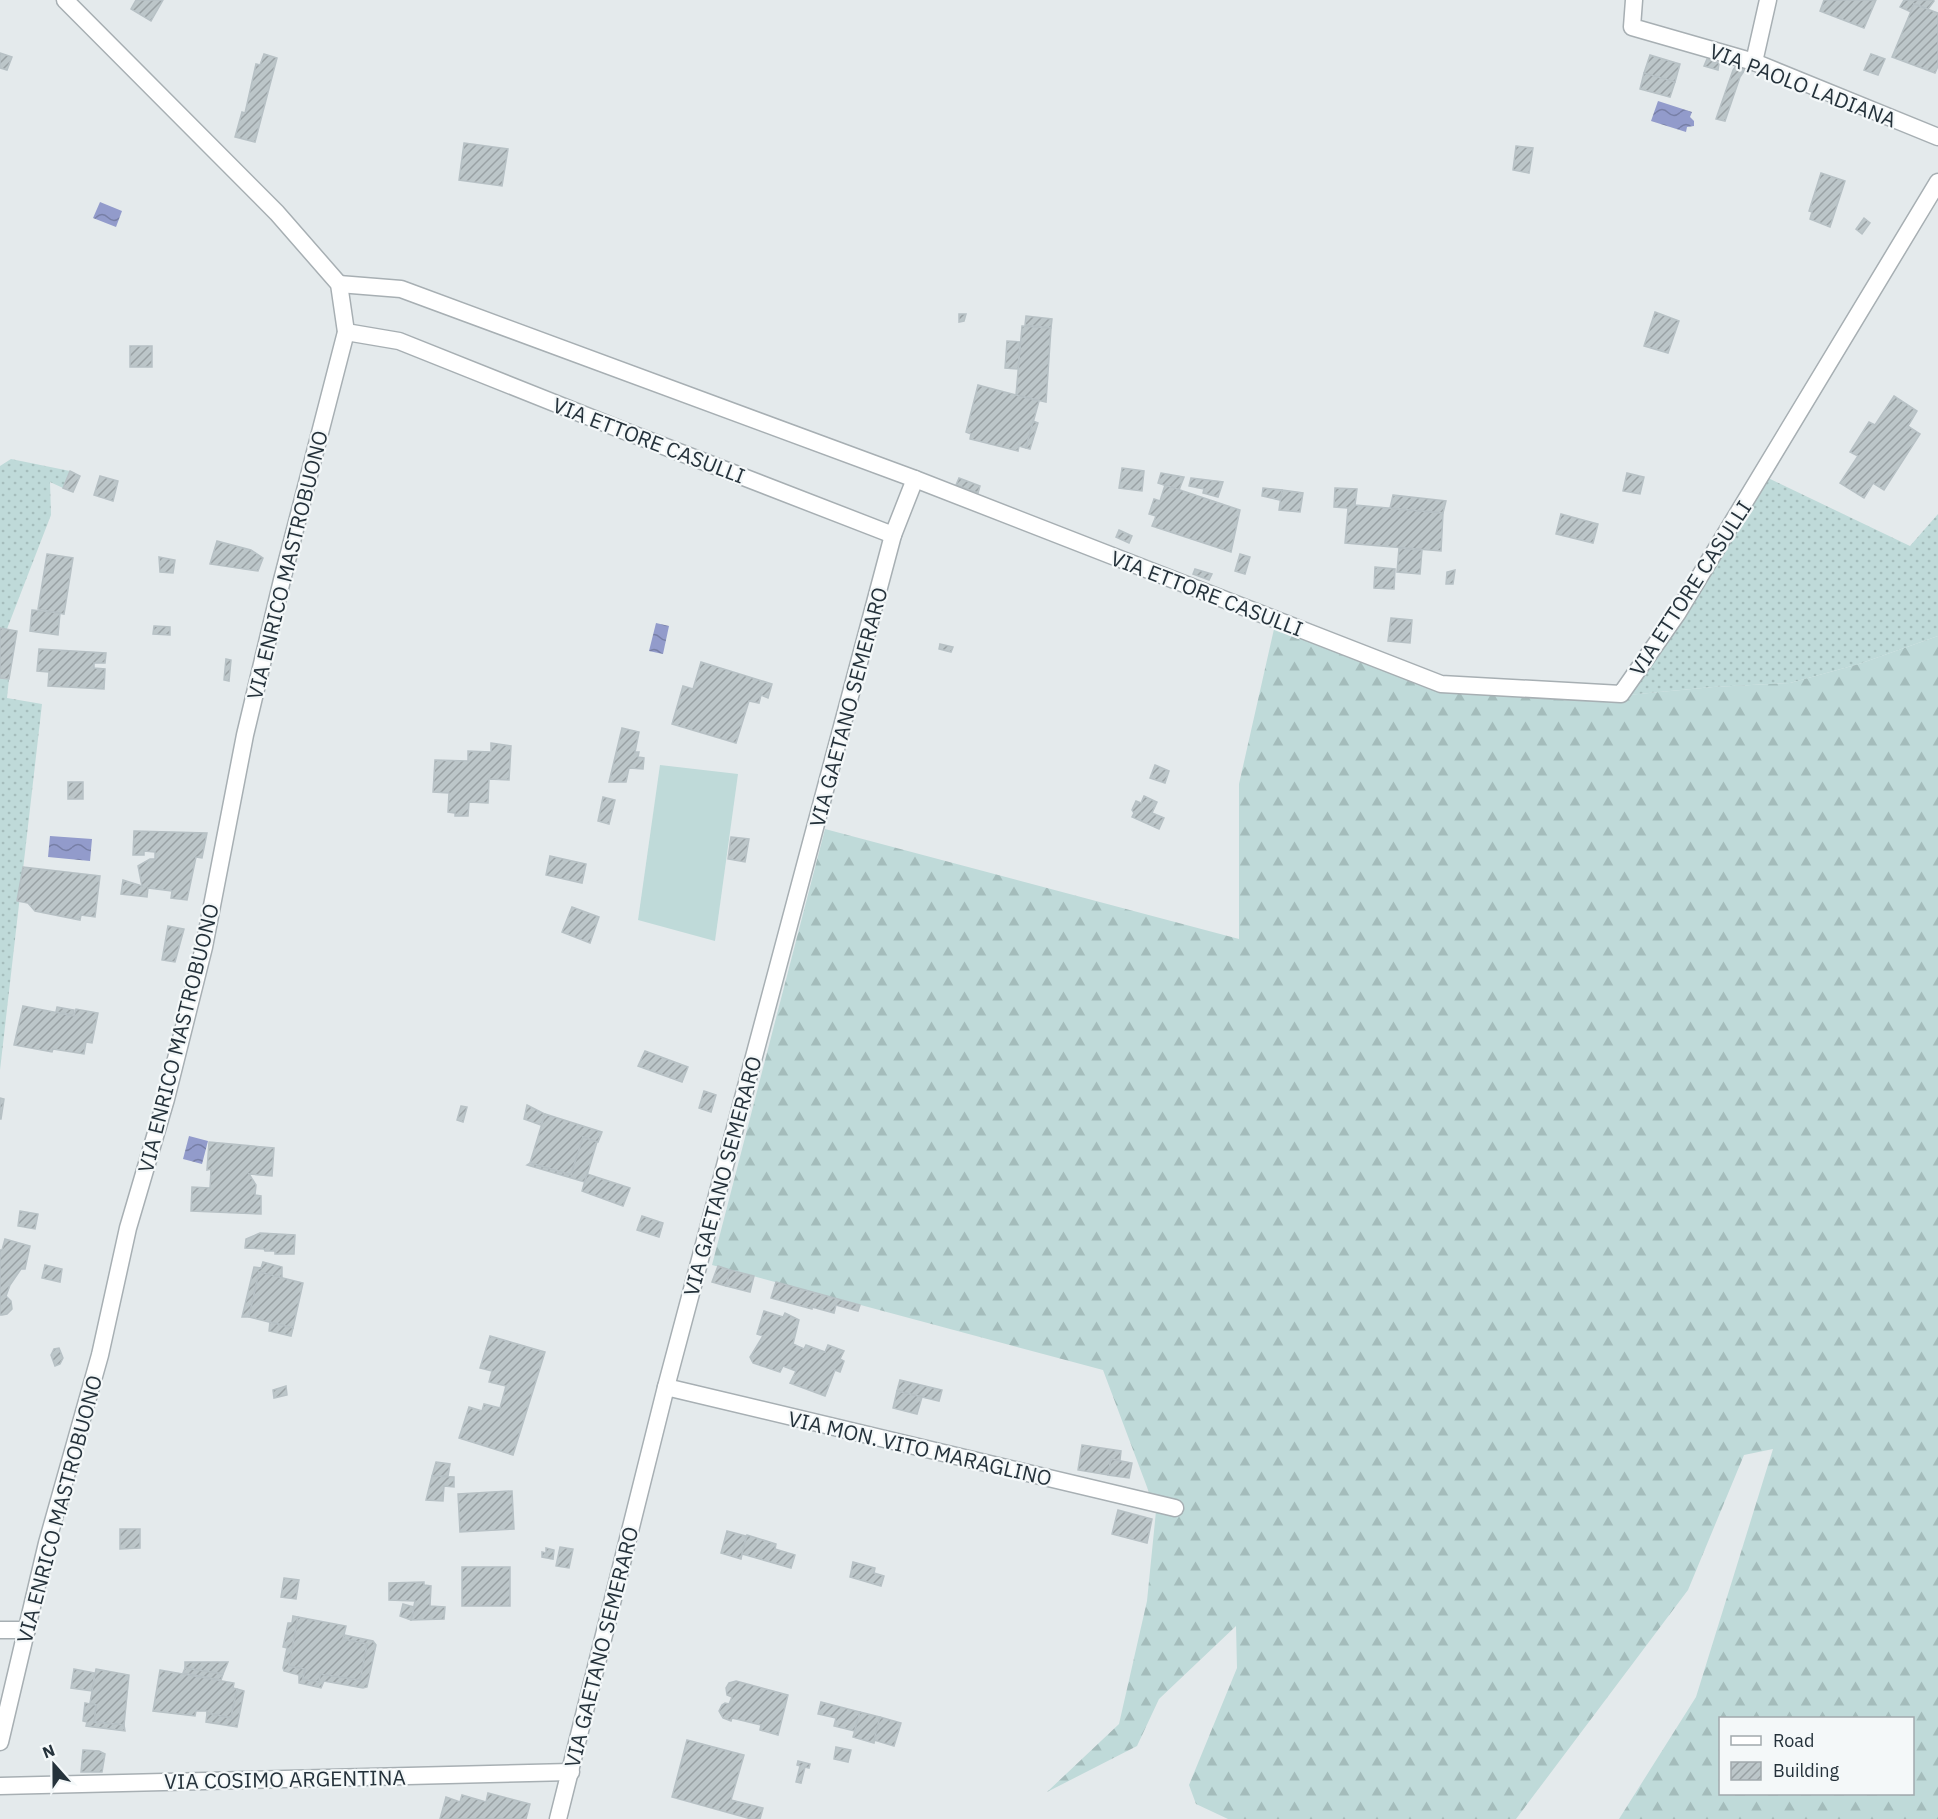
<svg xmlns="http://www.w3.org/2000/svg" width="1938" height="1819" viewBox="0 0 1938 1819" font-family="'IBM Plex Sans',sans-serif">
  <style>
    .grass { fill: url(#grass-dots) }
    .forest { fill: url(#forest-firs); fill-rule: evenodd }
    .pitch { fill: #bfdad9 }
    .water { fill: url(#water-waves) }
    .building { fill: url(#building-hatch); stroke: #b7c1c5; stroke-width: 1.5 }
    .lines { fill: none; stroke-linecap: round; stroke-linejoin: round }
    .minor-casing { stroke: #a7afb3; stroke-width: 19 }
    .tertiary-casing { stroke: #a7afb3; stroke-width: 19 }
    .minor { stroke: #fff; stroke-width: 16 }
    .tertiary { stroke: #fff; stroke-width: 16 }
    .labels { text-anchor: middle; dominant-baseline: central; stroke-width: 4.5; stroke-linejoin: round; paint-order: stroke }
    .street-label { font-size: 21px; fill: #25323b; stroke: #f4f8f9 }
  </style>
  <defs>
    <pattern id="grass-dots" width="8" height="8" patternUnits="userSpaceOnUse" patternTransform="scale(1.5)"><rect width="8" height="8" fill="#bfdad9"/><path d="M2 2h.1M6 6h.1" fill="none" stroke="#a4bcbb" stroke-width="1.8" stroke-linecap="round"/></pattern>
    <pattern id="forest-firs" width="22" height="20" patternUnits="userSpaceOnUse" patternTransform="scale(1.5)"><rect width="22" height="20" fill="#bfdad9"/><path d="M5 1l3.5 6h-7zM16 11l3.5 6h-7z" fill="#a4bcbb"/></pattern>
    <pattern id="water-waves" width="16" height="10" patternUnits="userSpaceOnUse" patternTransform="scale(1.5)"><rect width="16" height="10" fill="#929bcb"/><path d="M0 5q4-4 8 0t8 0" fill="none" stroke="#777fa6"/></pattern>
    <pattern id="building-hatch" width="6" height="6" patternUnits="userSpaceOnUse" patternTransform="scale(1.5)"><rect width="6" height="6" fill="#bcc6c9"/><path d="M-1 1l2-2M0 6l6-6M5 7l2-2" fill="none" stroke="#99a1a4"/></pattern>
  </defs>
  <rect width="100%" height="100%" fill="#e4eaec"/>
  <g class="grass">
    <path d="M11 459 70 471 63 488 50 482 51 515 0 647V466Z"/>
    <path d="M1766 477 1910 546 1938 514V636L1859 664 1790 683 1713 687 1617 696Z"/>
    <path d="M0 678 9 679 7 698 42 704 0 1070Z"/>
  </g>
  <path class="forest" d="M1274 629 1443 689 1617 696 1713 687 1790 683 1859 664 1938 636V1819H1619L1696 1697 1773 1449 1744 1455 1688 1590 1516 1819H1228L1196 1804 1189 1785 1237 1668 1236 1626 1159 1699 1137 1746 1047 1792 1119 1724 1147 1601 1156 1511 1103 1370 712 1265 825 829 1239 939V784ZM1720 1718H1912V1794H1720Z"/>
  <path class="pitch" d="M660 765 738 774 715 941 638 920Z"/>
  <g class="water">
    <path d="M1658 101 1692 112 1690 117 1694 121V126L1687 127 1686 132 1651 121Z"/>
    <path d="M100 202 122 211 116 227 93 218Z"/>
    <path d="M656 623 669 626 663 654 649 651Z"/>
    <path d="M50 836 92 839 90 861 48 857Z"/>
    <path d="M189 1136 208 1141 202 1164 183 1159Z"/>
  </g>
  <g class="building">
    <path d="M136 0H163L151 21 131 9Z"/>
    <path d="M1824 0H1876L1864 28 1820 11Z"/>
    <path d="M1904 0H1932L1934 1 1928 9 1914 4 1911 12 1900 7Z"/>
    <path d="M1914 4 1938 13V66L1935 73 1892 57Z"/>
    <path d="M0 53 12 57 7 70 0 68Z"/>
    <path d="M264 54 277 58 255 142 235 137 242 112 245 113 256 64 260 65Z"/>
    <path d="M1871 54 1885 59 1878 75 1864 70Z"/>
    <path d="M1650 55 1680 64 1675 82 1644 73Z"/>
    <path d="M1707 59 1719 63 1718 70 1704 66Z"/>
    <path d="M1743 65 1746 68 1740 77 1725 121 1716 119 1733 70 1736 66Z"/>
    <path d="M1644 73 1675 82 1670 97 1640 89Z"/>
    <path d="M464 143 508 149 502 186 459 180Z"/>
    <path d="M1516 146 1533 148 1529 173 1513 170Z"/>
    <path d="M1821 173 1845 181 1830 227 1810 219 1812 212 1809 211Z"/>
    <path d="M1864 218 1870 223 1862 234 1856 229Z"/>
    <path d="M1655 312 1679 321 1668 353 1644 346Z"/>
    <path d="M959 314H966L964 321 959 322Z"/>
    <path d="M1026 316 1052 319 1051 328 1025 325Z"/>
    <path d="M1022 326 1051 328 1046 402 1016 395Z"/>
    <path d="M1007 341 1020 342 1018 369 1005 368Z"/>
    <rect x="130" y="346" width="22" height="21"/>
    <path d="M978 385 1039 401 1026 448 1019 446 1018 451 970 439 971 434 966 432Z"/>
    <path d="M1894 396 1917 411 1908 426 1920 434 1884 490 1873 483 1864 498 1840 483 1858 456 1850 452 1869 422 1875 425Z"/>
    <path d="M1033 421 1038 423 1030 449 1026 448Z"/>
    <path d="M1122 468 1144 471 1142 491 1119 488Z"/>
    <path d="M70 471 80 476 73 492 63 488Z"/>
    <path d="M1161 473 1184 477 1179 490 1158 483Z"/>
    <path d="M1627 473 1644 477 1640 494 1623 491Z"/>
    <path d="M100 476 118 481 113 501 94 495Z"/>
    <path d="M959 478 980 486 978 493 956 485Z"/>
    <path d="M1191 478 1223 482 1218 497 1203 493 1204 489 1189 486Z"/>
    <path d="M1165 485 1240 510 1231 552 1152 526 1156 516 1149 514 1154 499 1160 501Z"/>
    <path d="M1263 488 1282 490 1280 500 1262 496Z"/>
    <path d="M1335 488 1357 489 1355 505 1443 513 1441 551 1345 543 1348 508 1334 507Z"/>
    <path d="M1282 490 1303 493 1300 512 1279 510Z"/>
    <path d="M1393 495 1446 501 1443 513 1390 508Z"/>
    <path d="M1561 514 1598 524 1593 543 1556 534Z"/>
    <path d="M1119 530 1132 536 1129 543 1116 537Z"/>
    <path d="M217 541 251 550 263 558 258 571 210 564Z"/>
    <path d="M1399 548 1422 550 1420 574 1397 572Z"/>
    <path d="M47 554 73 558 64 614 38 609Z"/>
    <path d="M1240 554 1250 557 1245 574 1235 571Z"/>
    <path d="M159 557 175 560 173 573 160 572Z"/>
    <path d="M1375 567 1395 569 1394 589 1374 588Z"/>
    <path d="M1195 569 1212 574 1209 580 1193 574Z"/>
    <path d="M1455 570 1453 584H1446L1447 572Z"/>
    <path d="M32 610 60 613 58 635 30 631Z"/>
    <path d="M1391 618 1412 620 1410 643 1388 641Z"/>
    <path d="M154 626 170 627V635L153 634Z"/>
    <path d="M0 628 17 631 9 679 0 678Z"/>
    <path d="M940 644 953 647 951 652 939 649Z"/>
    <path d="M39 649 106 653 105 663H94V668L105 669 104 689 48 686 49 672 37 671Z"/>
    <path d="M226 659 231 660 229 681 224 680Z"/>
    <path d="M701 662 772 684 768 698 761 695 759 703 749 701 736 743 672 724 683 686 693 689Z"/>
    <path d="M622 728 639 732 635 752H639L638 757 644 758 643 769 629 768 626 782H609Z"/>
    <path d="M491 743 511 746 509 780 489 779 488 803 469 802 468 816H455V813L448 812 449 793 433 792 435 760 468 761V751L491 752Z"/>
    <path d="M1155 765 1169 771 1165 783 1150 778Z"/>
    <rect x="68" y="782" width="15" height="17"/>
    <path d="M1144 796 1157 802 1152 813 1164 818 1159 829 1132 817 1134 813 1132 810 1136 801 1141 803Z"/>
    <path d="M603 797 615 800 609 824 598 821Z"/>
    <path d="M134 831 207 833 202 858 196 857 187 900 171 898 172 891 148 888 147 897 121 894 123 880 142 886 138 866 150 859H155V852L144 851V855H133Z"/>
    <path d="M731 837 749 839 745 862 728 859Z"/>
    <path d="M550 856 586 864 582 883 546 875Z"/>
    <path d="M23 867 100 876 95 917 81 915 80 920 35 911 28 903 17 901Z"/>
    <path d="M572 907 599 917 590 943 562 932Z"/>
    <path d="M168 926 184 929 175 962 162 960Z"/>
    <path d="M23 1006 74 1016 76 1009 98 1013 92 1043 86 1042 84 1054 53 1049 52 1052 14 1045Z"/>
    <path d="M57 1007 74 1010 73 1015 56 1012Z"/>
    <path d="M645 1051 688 1067 682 1082 638 1066Z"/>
    <path d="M704 1091 716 1095 711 1112 699 1108Z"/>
    <path d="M0 1098 4 1099 1 1119H0Z"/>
    <path d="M527 1105 545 1114 541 1125 524 1119Z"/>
    <path d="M461 1106 467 1107 463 1122 457 1120Z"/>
    <path d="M545 1114 602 1132 598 1142 583 1137 571 1175 530 1163Z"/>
    <path d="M583 1137 597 1142 585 1182 527 1165 530 1163 571 1175Z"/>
    <path d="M209 1142 274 1148 272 1176 249 1174 256 1185 255 1195 261 1196V1214L191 1211 192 1187 210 1188 211 1169 207 1170Z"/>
    <path d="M587 1174 630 1188 623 1206 582 1191Z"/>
    <path d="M20 1211 38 1214 35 1229 18 1226Z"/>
    <path d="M642 1216 663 1223 659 1237 637 1230Z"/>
    <path d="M260 1233 295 1235 294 1254H275V1251H265L264 1249 245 1248 246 1239Z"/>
    <path d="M5 1239 30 1246 25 1269H21L10 1285 6 1296 11 1301 12 1309 7 1314 2 1315H0V1250H2Z"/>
    <path d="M263 1262 282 1267V1278L259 1272 249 1317H242L254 1267 261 1268Z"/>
    <path d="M45 1265 62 1269 60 1282 42 1278Z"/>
    <path d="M718 1266 730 1270 726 1286 712 1282Z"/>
    <path d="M730 1270 754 1276 750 1292 726 1286Z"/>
    <path d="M259 1272 303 1283 293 1328 249 1317Z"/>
    <path d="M776 1282 860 1305 858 1311 836 1305 834 1313 812 1307V1309L771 1298Z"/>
    <path d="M764 1311 783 1317 785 1313 799 1320 793 1344 804 1349 806 1345 825 1352 828 1345 844 1351 840 1359 844 1361 840 1372 835 1370 825 1396 790 1383 796 1371 783 1366 780 1372 753 1363 750 1357 763 1336 757 1334Z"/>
    <path d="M270 1322 293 1328 291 1336 269 1331Z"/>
    <path d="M490 1336 545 1352 513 1455 459 1438 469 1407 482 1411 484 1404 500 1408 506 1386 489 1382 492 1371 480 1368Z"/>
    <path d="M59 1348 63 1358 60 1364 55 1366 51 1355 54 1349Z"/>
    <path d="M900 1380 942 1390 939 1401 897 1391Z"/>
    <path d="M286 1386 287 1395 274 1398 273 1390Z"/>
    <path d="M897 1391 922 1397 917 1414 893 1408Z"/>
    <path d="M1082 1445 1121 1451 1120 1460 1111 1459 1108 1475 1078 1470Z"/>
    <path d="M1111 1459 1132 1463 1129 1478 1108 1475Z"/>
    <path d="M436 1462 450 1464 448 1476H432Z"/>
    <path d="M432 1476 454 1477V1487L444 1486 443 1501 426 1500Z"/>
    <path d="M512 1491 514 1529 460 1532 458 1494Z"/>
    <path d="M1118 1510 1152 1519 1147 1543 1112 1534Z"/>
    <path d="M120 1529H140V1548L120 1549Z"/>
    <path d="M727 1531 746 1536 741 1559 721 1553Z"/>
    <path d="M747 1535 776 1544 775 1549 795 1555 791 1568 742 1554Z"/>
    <path d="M560 1547 573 1549 569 1568 556 1566Z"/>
    <path d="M546 1548 554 1550 553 1559 542 1557V1552L546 1553Z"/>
    <path d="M853 1562 875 1568 874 1573 884 1576 881 1586 850 1577Z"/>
    <rect x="462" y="1567" width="48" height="39"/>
    <path d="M284 1578 299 1580 296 1599 281 1597Z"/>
    <path d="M424 1582V1585L431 1586 430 1606 445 1607 444 1619 411 1620 415 1601 389 1600V1583Z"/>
    <path d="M403 1604 414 1607 411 1620 400 1616Z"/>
    <path d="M293 1616 298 1617 289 1666 305 1669 303 1679 319 1682 320 1674 360 1680 367 1644 343 1639 344 1635 373 1641 376 1645 367 1687 363 1688 324 1681 321 1688 299 1683V1675L284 1671 283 1668 287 1648 283 1647 288 1623H292Z"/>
    <path d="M298 1617 346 1626 343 1639 367 1644 360 1680 320 1674 319 1682 303 1679 305 1669 289 1666Z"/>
    <path d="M185 1662H228L223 1674 185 1668Z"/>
    <path d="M185 1668 223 1674 221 1680 183 1673Z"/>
    <path d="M74 1669 95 1673 92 1691 71 1688Z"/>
    <path d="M96 1669 129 1675 124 1725 94 1722 96 1705 90 1703Z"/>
    <path d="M160 1670 234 1683 233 1688 237 1689 231 1718 207 1713V1711H196L195 1716 153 1711Z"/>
    <path d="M736 1681 788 1695 778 1735 760 1730 761 1725 732 1718 731 1721 723 1718 719 1711 722 1705 725 1703 729 1704 732 1697 727 1695 726 1688 729 1683Z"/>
    <path d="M237 1689 244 1691 237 1727 206 1722 207 1713 231 1718Z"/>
    <path d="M821 1702 860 1712 855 1731 834 1726 836 1718 818 1714Z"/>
    <path d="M85 1703 96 1705 94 1722 124 1725 125 1731 86 1726 87 1722 83 1721Z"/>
    <path d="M860 1712 880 1717 874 1743 853 1737Z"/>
    <path d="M880 1717 901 1723 894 1746 874 1740Z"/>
    <path d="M687 1740 744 1755 731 1800 763 1808 760 1819H751L672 1797Z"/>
    <path d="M836 1747 851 1750 848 1762 834 1759Z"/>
    <path d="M83 1750 99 1751 105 1754 102 1772H81Z"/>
    <path d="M798 1761 810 1764 809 1768 805 1767 801 1783 796 1782 800 1766 797 1765Z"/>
    <path d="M488 1793 530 1804 526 1819H440L446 1797 460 1802 462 1795 486 1802Z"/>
  </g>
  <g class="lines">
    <defs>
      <g id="minor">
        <path d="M1634 0 1632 27 1754 62 1938 137"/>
        <path d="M1754 62 1768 0"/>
        <path d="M339 284 401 289 915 479 1441 684 1621 694 1677 614 1938 182"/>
        <path d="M346 332 399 341 622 430 893 535 915 479"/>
        <path d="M666 1387 1175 1508"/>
        <path d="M0 1630H27"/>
        <path d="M0 1786 571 1772"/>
        <path d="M558 1819 666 1387 893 535"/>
      </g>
      <path id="tertiary" d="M0 1742 47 1543 100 1355 128 1228 166 1099 204 947 245 735 282 580 346 332 339 284 277 213 65 0"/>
    </defs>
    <use href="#minor" class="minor-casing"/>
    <use href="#tertiary" class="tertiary-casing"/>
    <use href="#minor" class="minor"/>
    <use href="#tertiary" class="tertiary"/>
  </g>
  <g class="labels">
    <g class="street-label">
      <text transform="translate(1803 85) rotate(21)">VIA PAOLO LADIANA</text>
      <text transform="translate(649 440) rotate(21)">VIA ETTORE CASULLI</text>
      <text transform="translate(287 565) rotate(-76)">VIA ENRICO MASTROBUONO</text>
      <text transform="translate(1690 588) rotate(-57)">VIA ETTORE CASULLI</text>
      <text transform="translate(1207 593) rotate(21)">VIA ETTORE CASULLI</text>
      <text transform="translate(848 707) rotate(-75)">VIA GAETANO SEMERARO</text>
      <text transform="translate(178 1038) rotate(-76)">VIA ENRICO MASTROBUONO</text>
      <text transform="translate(722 1176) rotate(-75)">VIA GAETANO SEMERARO</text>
      <text transform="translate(920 1448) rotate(13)">VIA MON. VITO MARAGLINO</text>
      <text transform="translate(59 1509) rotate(-75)">VIA ENRICO MASTROBUONO</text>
      <text transform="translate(601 1647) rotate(-76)">VIA GAETANO SEMERARO</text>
      <text transform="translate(285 1779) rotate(-1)">VIA COSIMO ARGENTINA</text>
    </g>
  </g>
  <rect x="1719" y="1717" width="195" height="78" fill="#f4f8f9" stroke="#a1a9ad" stroke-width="1.5"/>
  <rect x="1731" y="1736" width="30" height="9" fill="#ffffff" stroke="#a1a9ad" stroke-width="1.5"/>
  <text x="1773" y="1747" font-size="18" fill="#25323b">Road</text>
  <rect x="1731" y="1762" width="30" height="18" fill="url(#building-hatch)" stroke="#a1a9ad" stroke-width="1.5"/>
  <text x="1773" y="1777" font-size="18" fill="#25323b">Building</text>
  <g transform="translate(54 1765) rotate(339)" stroke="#f4f8f9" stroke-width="4.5" paint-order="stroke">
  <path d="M0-4.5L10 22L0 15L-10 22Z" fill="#25323b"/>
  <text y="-9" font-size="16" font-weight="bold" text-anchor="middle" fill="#25323b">N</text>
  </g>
</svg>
